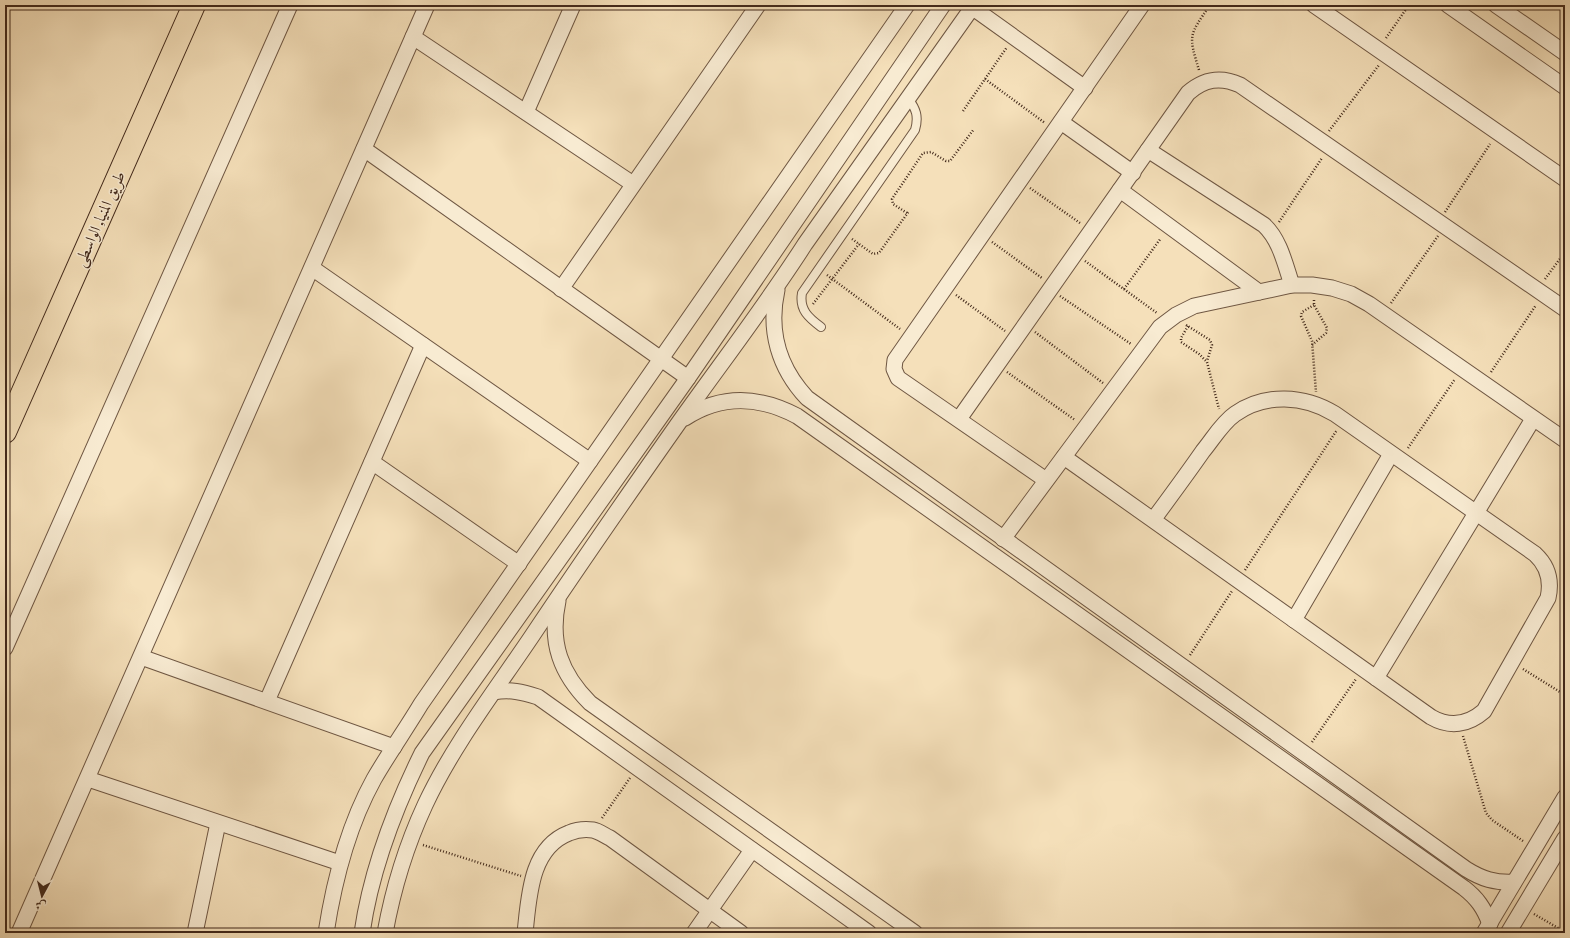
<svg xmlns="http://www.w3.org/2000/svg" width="1570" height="938" viewBox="0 0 1570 938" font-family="'Libre Bodoni',Amiri,serif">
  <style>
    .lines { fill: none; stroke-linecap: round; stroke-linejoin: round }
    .service-casing { stroke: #6f5743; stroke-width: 10 }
    .minor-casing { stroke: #6f5743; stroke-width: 17 }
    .primary-casing { stroke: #42291b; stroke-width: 24 }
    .path { stroke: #42291b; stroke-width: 2.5; stroke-dasharray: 1 2; stroke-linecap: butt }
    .service { stroke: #f8ebd2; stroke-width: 8 }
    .minor { stroke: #f8ebd2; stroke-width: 15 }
    .primary { stroke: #f5e0ba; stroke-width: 22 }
    .labels { text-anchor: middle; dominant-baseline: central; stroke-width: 3; stroke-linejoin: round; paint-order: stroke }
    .street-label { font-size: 16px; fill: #42291b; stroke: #f8ebd2 }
  </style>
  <rect width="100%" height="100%" fill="#f5e0ba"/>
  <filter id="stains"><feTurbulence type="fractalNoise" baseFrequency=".005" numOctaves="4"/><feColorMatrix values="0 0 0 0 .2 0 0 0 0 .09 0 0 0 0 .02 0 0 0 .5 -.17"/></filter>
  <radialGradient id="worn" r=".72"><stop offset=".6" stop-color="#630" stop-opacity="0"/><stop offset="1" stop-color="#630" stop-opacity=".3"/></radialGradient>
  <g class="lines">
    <defs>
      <path id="service" d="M821 327C809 318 799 310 802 293L915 130C919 116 916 109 908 98"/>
      <g id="minor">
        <path d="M969 5 1085 88"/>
        <path d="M1314 5 1565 179"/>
        <path d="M1448 5 1565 87"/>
        <path d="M1496 5 1565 53"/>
        <path d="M413 37 633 184"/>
        <path d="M526 112 573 5"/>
        <path d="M1061 122 1133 173"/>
        <path d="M364 149 688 378"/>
        <path d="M1148 150 1264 225C1280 240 1285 264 1292 285"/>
        <path d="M1120 190 1259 292"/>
        <path d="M312 268 590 461"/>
        <path d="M561 289 758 5"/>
        <path d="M777 290C768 331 779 368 807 398L1466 869C1482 879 1495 883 1514 882"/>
        <path d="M685 418C722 394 759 396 797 416L1464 888C1477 898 1484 908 1490 924"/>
        <path d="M959 419 1188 93C1204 79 1220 76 1240 85L1565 309"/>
        <path d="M1064 457 1431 717C1450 728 1468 725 1484 711L1548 598C1552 580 1548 566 1535 554L1335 414C1304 395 1265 393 1235 414 1222 423 1213 439 1203 451 1187 474 1170 497 1153 520"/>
        <path d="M372 462 519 564"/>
        <path d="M1046 480 898 378 894 369 895 360 1142 5"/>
        <path d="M1003 539 1160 327 1176 315 1194 306 1292 285H1312L1332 288 1351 294 1369 304 1565 440"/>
        <path d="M558 601C549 643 561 674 590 703L915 933"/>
        <path d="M1294 620 1391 454"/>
        <path d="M5 648 290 5"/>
        <path d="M141 657 394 747"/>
        <path d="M1376 678 1533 419"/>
        <path d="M494 692C510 689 522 692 538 697L869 933"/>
        <path d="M267 701 423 345"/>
        <path d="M88 779 340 863"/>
        <path d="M19 933 427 5"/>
        <path d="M195 933 218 823"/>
        <path d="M326 933C334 881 348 826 374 779 389 753 406 729 421 704L907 5"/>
        <path d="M362 933C371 870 394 810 422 753L688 378 943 5"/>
        <path d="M385 933C393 889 406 846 425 805 453 745 495 691 532 636 580 564 630 492 680 421 722 362 766 305 805 244L974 5"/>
        <path d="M525 933C529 897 530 848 569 833 576 830 586 829 593 830 599 831 605 836 610 838L741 933"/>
        <path d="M694 933 752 850"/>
        <path d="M1484 933 1565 797"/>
        <path d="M1508 933 1565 838"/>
      </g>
      <path id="primary" d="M5 432 194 5"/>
    </defs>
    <use href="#service" class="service-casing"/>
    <use href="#minor" class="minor-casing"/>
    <use href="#primary" class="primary-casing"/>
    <g class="path">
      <path d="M1386 38 1409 5"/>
      <path d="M1199 70C1188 34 1189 36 1210 5"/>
      <path d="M985 79 1045 123"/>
      <path d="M963 111 1007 47"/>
      <path d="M1329 131 1379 65"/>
      <path d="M1030 188 1080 223"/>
      <path d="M1445 212 1490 144"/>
      <path d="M907 213 893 204 892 199 923 153 931 152 946 161H950L974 129"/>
      <path d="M1279 222 1322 158"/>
      <path d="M852 239 873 254 879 253 909 211"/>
      <path d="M992 242 1042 278"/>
      <path d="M1085 261 1157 313"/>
      <path d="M827 275 900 329"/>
      <path d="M1545 279 1565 252"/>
      <path d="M1124 289 1161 238"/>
      <path d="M956 295 1005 331"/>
      <path d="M1060 296 1131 344"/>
      <path d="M1391 303 1438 236"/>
      <path d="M813 304 859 244"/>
      <path d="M1314 305 1302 312 1301 316 1312 341 1316 392"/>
      <path d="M1186 325 1210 340 1212 345 1207 361"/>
      <path d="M1188 326 1181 338V342L1199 354 1207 362 1219 409"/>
      <path d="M1035 332 1103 383"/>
      <path d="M1312 345 1326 333 1327 328 1314 305V299"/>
      <path d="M1007 372 1075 420"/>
      <path d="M1491 372 1536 305"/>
      <path d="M1408 448 1455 379"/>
      <path d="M1245 570 1337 430"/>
      <path d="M1190 655 1232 591"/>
      <path d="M1523 669 1565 695"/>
      <path d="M1463 736 1486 813 1492 820 1523 841"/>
      <path d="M1312 742 1356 679"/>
      <path d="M602 818 630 778"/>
      <path d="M423 845 521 876"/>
      <path d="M1534 914 1565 932"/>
    </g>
    <use href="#service" class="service"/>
    <use href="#minor" class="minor"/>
    <use href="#primary" class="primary"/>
  </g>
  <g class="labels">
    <g class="street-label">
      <text transform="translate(100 219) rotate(-66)">طريق المنيا, الواسطى</text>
    </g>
  </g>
  <rect width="1570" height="938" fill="none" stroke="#f5e0ba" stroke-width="20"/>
  <rect x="6" y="6" width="1558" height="926" fill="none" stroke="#42291b" stroke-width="2"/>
  <rect x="10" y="10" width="1550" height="918" fill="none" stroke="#42291b"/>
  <g transform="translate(42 896) rotate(187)" stroke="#f8ebd2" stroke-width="3" paint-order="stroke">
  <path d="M0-3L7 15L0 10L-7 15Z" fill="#42291b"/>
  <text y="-6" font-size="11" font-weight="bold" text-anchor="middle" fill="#42291b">ش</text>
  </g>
  <rect width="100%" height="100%" filter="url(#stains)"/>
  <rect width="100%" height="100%" fill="url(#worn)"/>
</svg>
